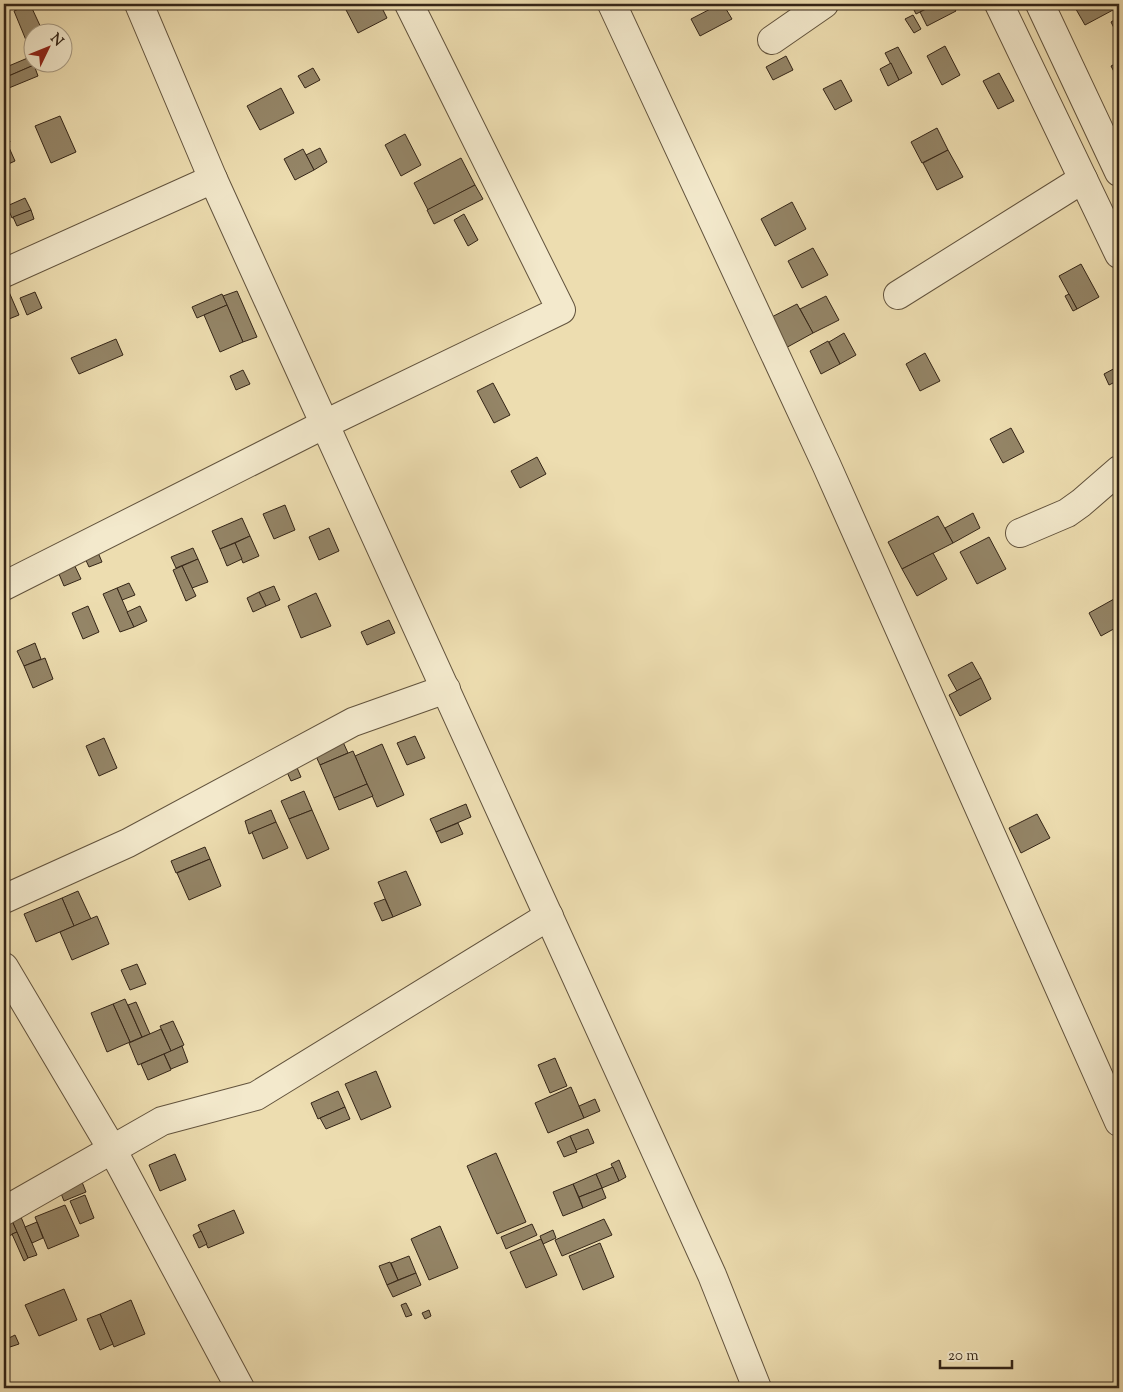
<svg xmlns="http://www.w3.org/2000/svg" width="1123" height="1392" viewBox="0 0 1123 1392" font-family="'Sorts Mill Goudy',serif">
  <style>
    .building { fill: #948567; stroke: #342517 }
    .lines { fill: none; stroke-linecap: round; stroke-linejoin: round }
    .minor-casing { stroke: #62533d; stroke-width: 30 }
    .minor { stroke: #f3e9cc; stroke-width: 28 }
  </style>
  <rect width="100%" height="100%" fill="#edddb0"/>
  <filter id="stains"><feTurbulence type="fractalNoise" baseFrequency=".004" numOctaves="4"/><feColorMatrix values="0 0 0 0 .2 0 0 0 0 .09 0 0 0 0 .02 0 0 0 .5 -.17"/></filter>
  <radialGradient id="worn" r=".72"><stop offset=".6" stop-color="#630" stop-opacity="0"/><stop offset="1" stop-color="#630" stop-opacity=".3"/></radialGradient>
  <g class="building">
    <path d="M30 4 43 32H32V43L28 45 14 11Z"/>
    <path d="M347 4H380L387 18 358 33 344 6Z"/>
    <path d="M720 4H723L732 19 700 36 691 19Z"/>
    <path d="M911 4H936L916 14Z"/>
    <path d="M936 4H952L956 11 927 26 920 12Z"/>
    <path d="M1073 4H1110L1113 10 1085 25Z"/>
    <path d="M913 15 921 29 914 33 905 19Z"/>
    <path d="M1119 17V38L1111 22Z"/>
    <path d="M945 46 960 75 942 85 927 56Z"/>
    <path d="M898 47 912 73 899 80 885 53Z"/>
    <path d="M786 56 793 70 773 80 766 67Z"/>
    <path d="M30 57 34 65 4 78V68Z"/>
    <path d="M1119 62V81L1111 66Z"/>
    <path d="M891 63 899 80 888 86 880 69Z"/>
    <path d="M34 65 38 76 4 90V78Z"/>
    <path d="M313 68 320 80 305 88 298 76Z"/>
    <path d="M999 73 1014 101 998 109 983 81Z"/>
    <path d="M841 80 852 101 835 110 823 89Z"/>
    <path d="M281 88 294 113 260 130 247 106Z"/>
    <path d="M60 116 76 152 51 163 35 126Z"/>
    <path d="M4 128 10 142 4 145Z"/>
    <path d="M937 128 948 150 922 163 911 142Z"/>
    <path d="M405 134 421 165 401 176 385 145Z"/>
    <path d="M7 143 15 161 4 166V145Z"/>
    <path d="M320 148 327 162 314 170 306 155Z"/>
    <path d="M303 149 314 170 295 180 284 159Z"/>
    <path d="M948 150 963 177 937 190 923 163Z"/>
    <path d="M461 158 475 185 428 210 414 183Z"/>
    <path d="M475 185 483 199 434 224 427 210Z"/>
    <path d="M25 198 31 210 12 218 7 206Z"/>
    <path d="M792 202 806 229 775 246 761 219Z"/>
    <path d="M31 210 34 219 17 226 13 217Z"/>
    <path d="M464 214 478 240 468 246 454 220Z"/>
    <path d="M813 248 828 275 802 288 788 261Z"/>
    <path d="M1081 264 1099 297 1077 309 1059 276Z"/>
    <path d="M6 285 19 315 9 319 4 306V286Z"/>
    <path d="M237 291 257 337 243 342 223 296Z"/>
    <path d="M35 292 42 308 27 315 20 298Z"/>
    <path d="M222 294 227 305 197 318 192 307Z"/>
    <path d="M1069 294 1077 309 1073 311 1065 296Z"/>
    <path d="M826 296 839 320 813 333 800 309Z"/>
    <path d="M797 304 813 333 782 350 766 320Z"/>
    <path d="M227 305 243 342 220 352 204 315Z"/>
    <path d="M844 333 856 355 840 364 829 342Z"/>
    <path d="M116 339 123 355 79 374 71 358Z"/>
    <path d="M828 341 840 364 821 374 810 351Z"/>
    <path d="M925 353 940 381 920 391 906 364Z"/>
    <path d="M1119 366V380L1109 385 1104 374Z"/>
    <path d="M243 370 250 384 236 390 230 376Z"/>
    <path d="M493 383 510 415 494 423 477 391Z"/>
    <path d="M1011 428 1024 452 1003 463 990 439Z"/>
    <path d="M537 457 546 474 520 488 511 471Z"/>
    <path d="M285 505 295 530 274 539 263 514Z"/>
    <path d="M973 513 980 528 953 543 945 528Z"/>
    <path d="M938 516 953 543 902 569 888 542Z"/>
    <path d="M242 518 250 536 220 549 212 531Z"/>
    <path d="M329 528 339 551 319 560 309 537Z"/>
    <path d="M250 536 259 556 243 563 235 543Z"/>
    <path d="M989 537 1006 569 977 584 960 552Z"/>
    <path d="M235 543 242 559 227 566 220 549Z"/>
    <path d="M193 548 198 559 176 568 171 557Z"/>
    <path d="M97 550 102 562 89 567 84 556Z"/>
    <path d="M933 553 947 579 917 596 902 569Z"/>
    <path d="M198 559 208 582 192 588 182 566Z"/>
    <path d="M72 560 81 579 64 586 56 567Z"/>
    <path d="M182 566 196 596 186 601 173 570Z"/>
    <path d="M129 583 135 595 122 600 117 588Z"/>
    <path d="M274 586 280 600 266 606 259 592Z"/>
    <path d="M117 588 134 627 120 632 103 594Z"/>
    <path d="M259 592 266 606 253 612 247 598Z"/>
    <path d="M316 593 331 626 301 638 288 606Z"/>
    <path d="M1114 599 1119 608V626L1101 636 1089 613Z"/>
    <path d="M88 606 99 632 83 639 72 613Z"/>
    <path d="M140 606 147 621 134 627 127 612Z"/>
    <path d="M389 620 395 633 367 645 361 632Z"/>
    <path d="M35 643 41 659 24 666 17 651Z"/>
    <path d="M45 658 53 679 33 688 24 666Z"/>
    <path d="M972 662 981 678 957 691 948 675Z"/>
    <path d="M981 678 991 699 960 716 949 695Z"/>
    <path d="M415 736 425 758 407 765 397 743Z"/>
    <path d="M104 738 117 768 99 776 86 746Z"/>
    <path d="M343 742 348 753 320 765 315 754Z"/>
    <path d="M382 744 404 795 377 807 355 756Z"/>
    <path d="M353 751 367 784 334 798 320 765Z"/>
    <path d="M292 756 301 777 291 781 282 761Z"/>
    <path d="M367 784 373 796 339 810 334 798Z"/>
    <path d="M304 791 312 810 289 819 281 801Z"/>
    <path d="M466 804 471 817 436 832 430 819Z"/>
    <path d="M271 810 276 822 249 834 245 821Z"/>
    <path d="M312 810 329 849 307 859 289 819Z"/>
    <path d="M1037 814 1050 838 1021 853 1009 828Z"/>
    <path d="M276 822 288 848 263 859 252 832Z"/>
    <path d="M458 823 463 834 441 843 436 832Z"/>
    <path d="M205 847 210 859 176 873 171 861Z"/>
    <path d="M210 859 221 886 189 900 177 873Z"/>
    <path d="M406 871 421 905 393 917 378 882Z"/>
    <path d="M78 891 91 919 74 926 62 898Z"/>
    <path d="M62 898 74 926 36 942 24 914Z"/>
    <path d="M385 899 393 917 382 921 374 903Z"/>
    <path d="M97 916 109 944 72 960 60 932Z"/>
    <path d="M137 964 146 984 130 990 121 970Z"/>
    <path d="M125 999 142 1037 130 1042 113 1004Z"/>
    <path d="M136 1002 150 1034 142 1037 128 1005Z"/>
    <path d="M113 1004 130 1042 107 1052 91 1013Z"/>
    <path d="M173 1021 184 1045 171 1051 160 1026Z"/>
    <path d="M161 1029 171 1051 138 1065 129 1043Z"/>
    <path d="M182 1046 188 1062 171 1069 164 1054Z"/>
    <path d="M164 1054 171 1070 148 1080 141 1064Z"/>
    <path d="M555 1058 567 1086 550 1093 538 1065Z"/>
    <path d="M376 1071 391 1107 361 1120 345 1084Z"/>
    <path d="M571 1087 584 1118 548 1133 535 1103Z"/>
    <path d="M338 1091 345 1107 318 1119 311 1103Z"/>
    <path d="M595 1099 600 1111 584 1118 579 1106Z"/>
    <path d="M345 1107 350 1119 326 1129 320 1118Z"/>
    <path d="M588 1129 594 1143 576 1150 570 1136Z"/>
    <path d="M570 1136 577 1152 564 1157 557 1142Z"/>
    <path d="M496 1153 526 1222 497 1234 467 1166Z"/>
    <path d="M175 1154 186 1180 160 1191 149 1165Z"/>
    <path d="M619 1160 626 1177 619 1181 611 1164Z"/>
    <path d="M613 1167 619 1181 602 1188 596 1174Z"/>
    <path d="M596 1174 602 1188 579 1197 573 1184Z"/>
    <path d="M80 1177 86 1192 64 1201 58 1186Z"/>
    <path d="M573 1184 583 1208 563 1216 553 1192Z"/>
    <path d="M602 1188 606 1198 583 1208 579 1197Z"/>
    <path d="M85 1195 94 1218 80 1224 70 1201Z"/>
    <path d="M65 1205 79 1236 48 1249 35 1217Z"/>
    <path d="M18 1210 37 1255 28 1258 9 1214Z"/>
    <path d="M234 1210 244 1233 208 1248 198 1225Z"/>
    <path d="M9 1214 17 1232 9 1236 4 1223Z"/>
    <path d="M604 1219 612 1235 562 1256 555 1240Z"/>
    <path d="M37 1222 43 1238 32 1243 25 1227Z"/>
    <path d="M532 1224 537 1235 506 1249 501 1237Z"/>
    <path d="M440 1226 458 1268 429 1280 411 1239Z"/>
    <path d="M553 1230 556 1238 543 1244 540 1236Z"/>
    <path d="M201 1231 207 1244 199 1248 193 1235Z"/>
    <path d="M17 1232 28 1258 24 1261 12 1234Z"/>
    <path d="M541 1239 557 1275 526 1288 510 1252Z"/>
    <path d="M600 1243 614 1277 583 1290 569 1256Z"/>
    <path d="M409 1256 416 1273 398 1280 391 1263Z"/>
    <path d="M390 1262 398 1280 387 1285 379 1266Z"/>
    <path d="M416 1273 421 1285 393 1297 387 1285Z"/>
    <path d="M64 1289 77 1320 39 1336 25 1305Z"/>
    <path d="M131 1300 145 1334 114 1347 100 1314Z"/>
    <path d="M406 1303 412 1315 406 1317 401 1305Z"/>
    <path d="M429 1310 431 1316 425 1319 422 1313Z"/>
    <path d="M100 1314 113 1344 100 1350 87 1319Z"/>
    <path d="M15 1335 19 1344 10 1347 7 1339Z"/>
  </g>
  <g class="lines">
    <defs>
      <g id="minor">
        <path d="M139 4 213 179 712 1275 757 1388"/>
        <path d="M612 4 826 464 1119 1122"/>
        <path d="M999 4 1119 254"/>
        <path d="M1040 4 1119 172"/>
        <path d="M772 40 824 4"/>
        <path d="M4 273 213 179"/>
        <path d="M898 295 1083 179"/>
        <path d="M1020 533 1067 513 1081 503 1119 470"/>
        <path d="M4 586 325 424 561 310 409 4"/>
        <path d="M4 899 128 843 353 722 446 689"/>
        <path d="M4 967 112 1149 240 1388"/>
        <path d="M4 1211 162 1121 256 1096 549 916"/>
      </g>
    </defs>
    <use href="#minor" class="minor-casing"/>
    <use href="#minor" class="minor"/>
  </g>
  <rect width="1123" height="1392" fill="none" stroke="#edddb0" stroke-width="20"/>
  <rect x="5" y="5" width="1113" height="1382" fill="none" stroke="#342517" stroke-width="2.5"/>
  <rect x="10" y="10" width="1103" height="1372" fill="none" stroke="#342517"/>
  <g transform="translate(48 48) rotate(47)"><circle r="24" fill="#f3e9cc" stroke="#a79b84"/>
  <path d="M0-4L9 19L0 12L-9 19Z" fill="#8f2418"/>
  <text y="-8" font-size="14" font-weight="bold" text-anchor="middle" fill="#342517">N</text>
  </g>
  <path d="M940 1360v8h72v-8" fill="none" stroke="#342517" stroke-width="2.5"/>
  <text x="948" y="1360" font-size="15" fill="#342517" stroke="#f3e9cc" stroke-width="4" paint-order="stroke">20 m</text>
  <rect width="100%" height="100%" filter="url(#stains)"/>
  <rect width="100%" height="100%" fill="url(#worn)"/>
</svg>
